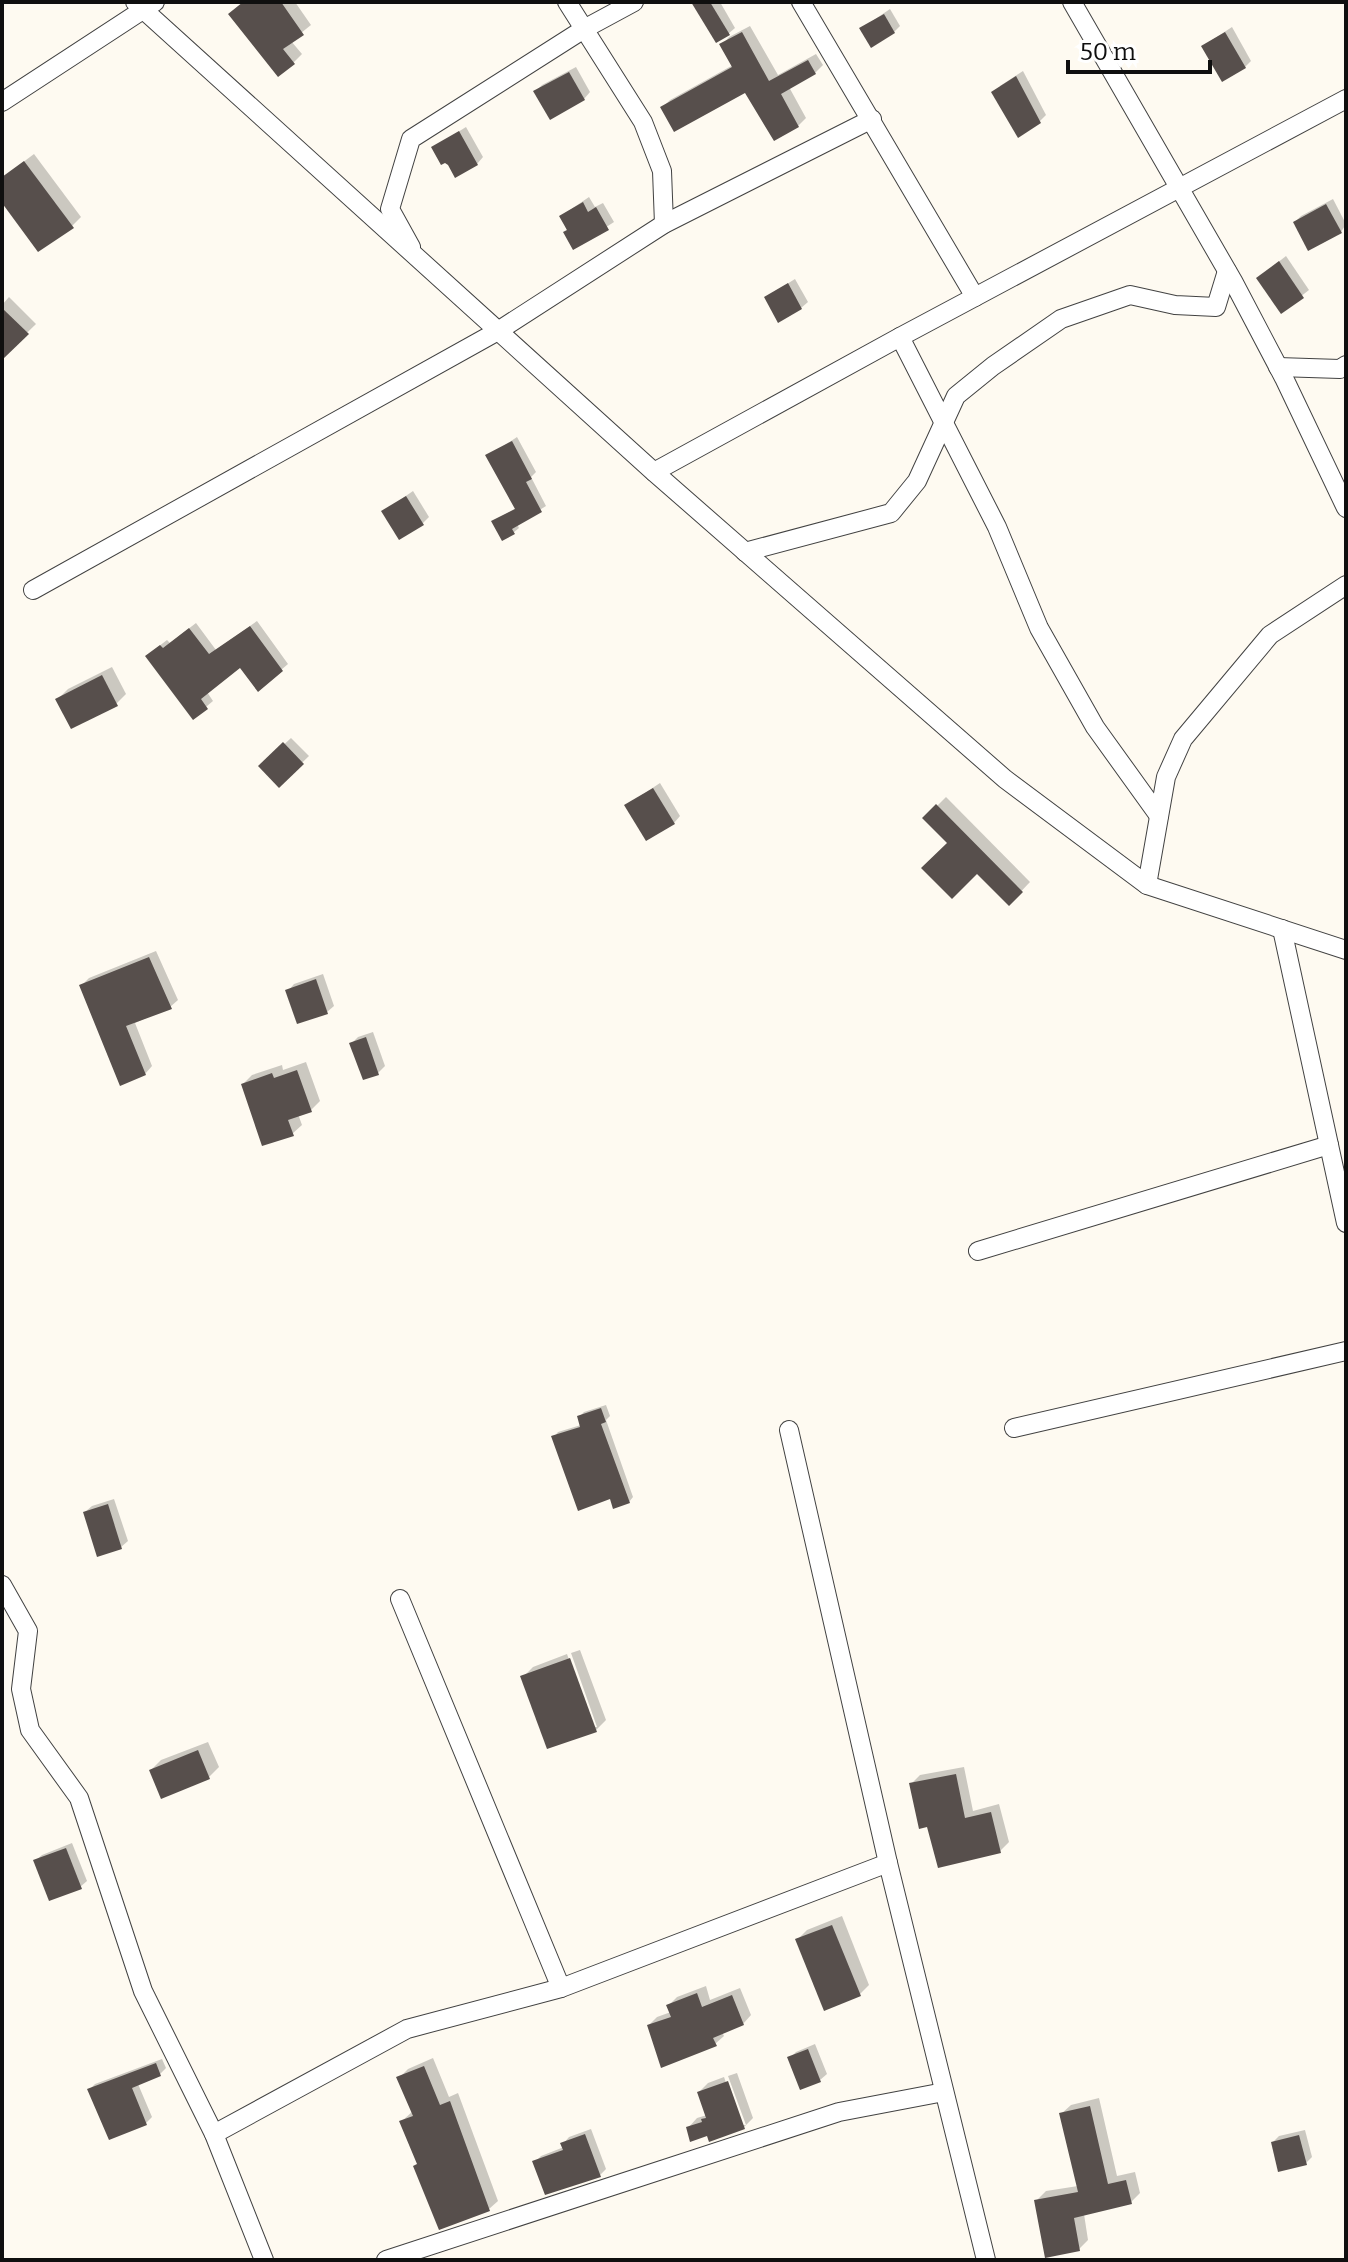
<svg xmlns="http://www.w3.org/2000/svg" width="1348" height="2262" viewBox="0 0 1348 2262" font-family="Bitter,serif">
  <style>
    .shadow { fill: #0003 }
    .building { fill: #574f4c }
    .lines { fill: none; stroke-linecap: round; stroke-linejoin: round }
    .minor-casing { stroke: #424242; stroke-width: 20 }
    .minor { stroke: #fff; stroke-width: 18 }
  </style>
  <rect width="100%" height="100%" fill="#fefaf1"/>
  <g class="shadow">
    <path d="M244 2H295L311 25 291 41 302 54 293 63Z"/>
    <path d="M694 2H720L735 28 728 34Z"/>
    <path d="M890 9 900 26 894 32 862 28Z"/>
    <path d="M750 26 778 75 816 54 823 65 815 73 789 87 806 118 798 126 745 90 662 108 670 100 733 65 722 45 729 37Z"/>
    <path d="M1232 27 1251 61 1245 67 1203 46Z"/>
    <path d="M576 67 590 92 584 99 536 91 542 85Z"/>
    <path d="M1023 71 1046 115 1040 121 1000 86Z"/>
    <path d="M466 127 483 157 477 164 434 147Z"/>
    <path d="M34 154 81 217 72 226 2 195V178Z"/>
    <path d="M589 197 595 207 603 203 614 222 574 248 561 216Z"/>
    <path d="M1333 199 1346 224 1341 232 1295 222 1301 216Z"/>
    <path d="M1286 256 1309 290 1282 311 1258 278Z"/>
    <path d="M795 279 808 302 801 308 766 297Z"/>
    <path d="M9 297 36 324 2 357V305Z"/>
    <path d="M517 437 536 472 531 477 546 506 517 524 519 528 513 533 494 521 516 508 488 456Z"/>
    <path d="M413 491 429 517 423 523 384 511Z"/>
    <path d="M257 621 288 664 281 670 240 666 207 692 213 701 194 717 154 650 167 640 170 643 196 623 216 650Z"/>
    <path d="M112 667 126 694 116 704 58 699 68 689Z"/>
    <path d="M291 738 309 756 279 785 261 766Z"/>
    <path d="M660 783 680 816 674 823 627 805Z"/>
    <path d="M946 797 1030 882 1009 904 925 818Z"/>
    <path d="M156 951 178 1000 170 1007 135 1023 152 1066 145 1074 81 986 89 978Z"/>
    <path d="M323 974 334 1006 327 1012 299 1022 288 991 294 984Z"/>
    <path d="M373 1032 385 1066 378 1073 364 1078 352 1043 358 1037Z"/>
    <path d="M306 1062 320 1101 311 1110 298 1114 302 1125 292 1134 243 1084 252 1075 282 1065 283 1070Z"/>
    <path d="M606 1405 610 1416 606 1420 633 1497 629 1502 611 1496 554 1437 558 1432 581 1425 579 1417 584 1412Z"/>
    <path d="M114 1499 128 1541 121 1547 85 1512 92 1506Z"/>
    <path d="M580 1650 606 1720 596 1730 523 1677 533 1667 567 1654 593 1727H597L571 1653Z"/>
    <path d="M208 1742 219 1767 209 1777 151 1770 161 1760Z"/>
    <path d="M964 1767 973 1811 999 1804 1009 1842 1000 1851 911 1784 920 1775Z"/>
    <path d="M72 1843 87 1881 80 1887 35 1861 42 1855Z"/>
    <path d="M842 1916 869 1985 859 1995 797 1940 807 1930Z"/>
    <path d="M706 1986 710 2000 740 1988 751 2015 743 2024 722 2032 724 2036 715 2044 649 2025 657 2017 671 2012 668 2006 677 1997Z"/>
    <path d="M815 2044 827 2074 820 2080 801 2087 790 2058 796 2052Z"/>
    <path d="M433 2058 449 2097 458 2093 498 2201 489 2209 418 2163 402 2121 413 2111 399 2078 408 2069Z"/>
    <path d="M162 2059 166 2068 160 2074 138 2084 152 2117 146 2123 89 2090 95 2084Z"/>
    <path d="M737 2073 753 2118 744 2127 708 2134 688 2128 697 2118 707 2115 699 2092 708 2083 724 2077 741 2125H746L728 2076Z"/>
    <path d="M1099 2098 1117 2176 1135 2172 1140 2193 1131 2202 1084 2214 1088 2240 1079 2249 1036 2201 1046 2191 1078 2186 1061 2114 1071 2105Z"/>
    <path d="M591 2129 606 2169 600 2175 535 2162 541 2156 564 2147 563 2144 569 2137Z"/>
    <path d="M1305 2130 1312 2157 1306 2163 1273 2142 1279 2136Z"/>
  </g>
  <g class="building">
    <path d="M243 2H281L304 35 283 49 295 64 278 77 228 14Z"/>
    <path d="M691 2H710L730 35 716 43Z"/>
    <path d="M884 14 895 33 871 48 859 28Z"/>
    <path d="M742 32 769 81 808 60 816 74 781 94 799 127 774 141 745 93 674 132 660 107 732 67 719 44Z"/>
    <path d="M1225 32 1246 68 1222 82 1201 46Z"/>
    <path d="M569 72 585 100 550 120 533 91Z"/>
    <path d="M1016 76 1041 123 1018 138 991 92Z"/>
    <path d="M459 131 478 165 455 178 448 165 445 163 441 165 431 147Z"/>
    <path d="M24 161 74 228 38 252 2 203V177Z"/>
    <path d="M583 202 588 212 596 207 609 230 573 250 563 232 567 230 559 216Z"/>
    <path d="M1326 204 1342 233 1308 251 1293 222Z"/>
    <path d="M1279 261 1304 298 1281 314 1256 278Z"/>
    <path d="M788 283 802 309 778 323 764 297Z"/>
    <path d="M2 308 29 334 2 360Z"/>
    <path d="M512 441 532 479 526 482 542 512 512 529 515 534 502 541 491 521 515 509 485 455Z"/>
    <path d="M406 496 424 525 399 540 381 511Z"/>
    <path d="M250 626 283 671 258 692 240 668 201 699 208 709 193 720 145 656 160 645 163 648 189 628 209 654Z"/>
    <path d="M102 675 118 706 71 729 55 699Z"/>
    <path d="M283 742 304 764 279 788 258 766Z"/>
    <path d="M653 788 675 824 646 841 624 805Z"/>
    <path d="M936 804 1023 892 1009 906 977 874 952 899 921 868 947 843 922 818Z"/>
    <path d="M149 957 172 1009 126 1026 146 1075 120 1086 79 985Z"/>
    <path d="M316 979 328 1014 297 1024 285 990Z"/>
    <path d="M366 1037 379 1075 363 1080 349 1043Z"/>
    <path d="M297 1070 312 1112 288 1120 294 1136 262 1146 241 1084 272 1073 274 1078Z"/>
    <path d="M601 1408 606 1422 601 1424 630 1503 613 1509 610 1499 578 1511 551 1436 580 1427 577 1416Z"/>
    <path d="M108 1504 122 1549 97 1557 83 1512Z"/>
    <path d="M570 1658 597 1732 547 1749 520 1676Z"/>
    <path d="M198 1750 210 1779 161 1799 149 1770Z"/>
    <path d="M956 1774 965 1818 991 1812 1001 1853 938 1868 927 1827 919 1829 909 1783Z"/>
    <path d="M66 1848 82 1889 49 1901 33 1860Z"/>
    <path d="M832 1925 861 1996 824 2011 795 1939Z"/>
    <path d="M697 1993 702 2007 732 1995 744 2025 713 2038 717 2046 661 2068 647 2025 671 2017 666 2005Z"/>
    <path d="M808 2049 821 2082 800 2090 787 2057Z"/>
    <path d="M156 2063 161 2076 132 2088 147 2125 109 2140 87 2089Z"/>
    <path d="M424 2066 440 2105 450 2101 490 2211 439 2230 413 2166 417 2164 399 2121 413 2116 396 2077Z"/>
    <path d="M728 2081 745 2129 709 2142 707 2136 690 2142 686 2127 702 2122 701 2119 706 2118 697 2092Z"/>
    <path d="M1090 2106 1108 2184 1126 2180 1132 2204 1074 2218 1080 2251 1045 2258 1034 2200 1078 2192 1059 2113Z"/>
    <path d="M585 2134 601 2177 545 2195 532 2161 563 2150 560 2143Z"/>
    <path d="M1299 2135 1307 2165 1278 2172 1271 2142Z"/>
  </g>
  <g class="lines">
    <defs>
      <g id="minor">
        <path d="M135 2 654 472 1005 779 1147 885 1346 950"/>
        <path d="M567 2 643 122 662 171 664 224"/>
        <path d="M801 2 975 297"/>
        <path d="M1072 2 1233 281 1284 378 1346 508"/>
        <path d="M2 102 155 2"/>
        <path d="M411 247 390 209 411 139 584 29 634 2"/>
        <path d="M900 337 997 527 1039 628 1095 727 1159 816"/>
        <path d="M1278 367 1340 369 1346 365"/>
        <path d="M654 472 900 337 1346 99"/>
        <path d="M745 552 891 513 917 481 956 396 993 366 1061 319 1130 295 1175 305 1216 307 1227 271"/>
        <path d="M33 590 498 331 664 224 872 119"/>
        <path d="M1147 885 1166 777 1183 739 1270 635 1346 585"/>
        <path d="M1282 929 1346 1223"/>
        <path d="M978 1251 1329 1145"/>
        <path d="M1014 1428 1346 1351"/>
        <path d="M789 1430 888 1863 986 2260"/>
        <path d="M2 1585 28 1631 21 1689 30 1730 79 1798 143 1991 214 2134 264 2260"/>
        <path d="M400 1599 561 1988"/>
        <path d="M214 2134 407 2029 561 1988 888 1863"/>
        <path d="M386 2260 839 2112 944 2092"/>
      </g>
    </defs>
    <use href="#minor" class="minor-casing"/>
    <use href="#minor" class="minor"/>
  </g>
  <rect width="1348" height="2262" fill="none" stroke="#0f0f0f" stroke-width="8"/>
  <path d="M1068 60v12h142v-12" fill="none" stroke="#0f0f0f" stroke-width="4"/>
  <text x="1080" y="60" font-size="24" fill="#0f0f0f" stroke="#ffffff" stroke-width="6" paint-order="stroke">50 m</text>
</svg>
